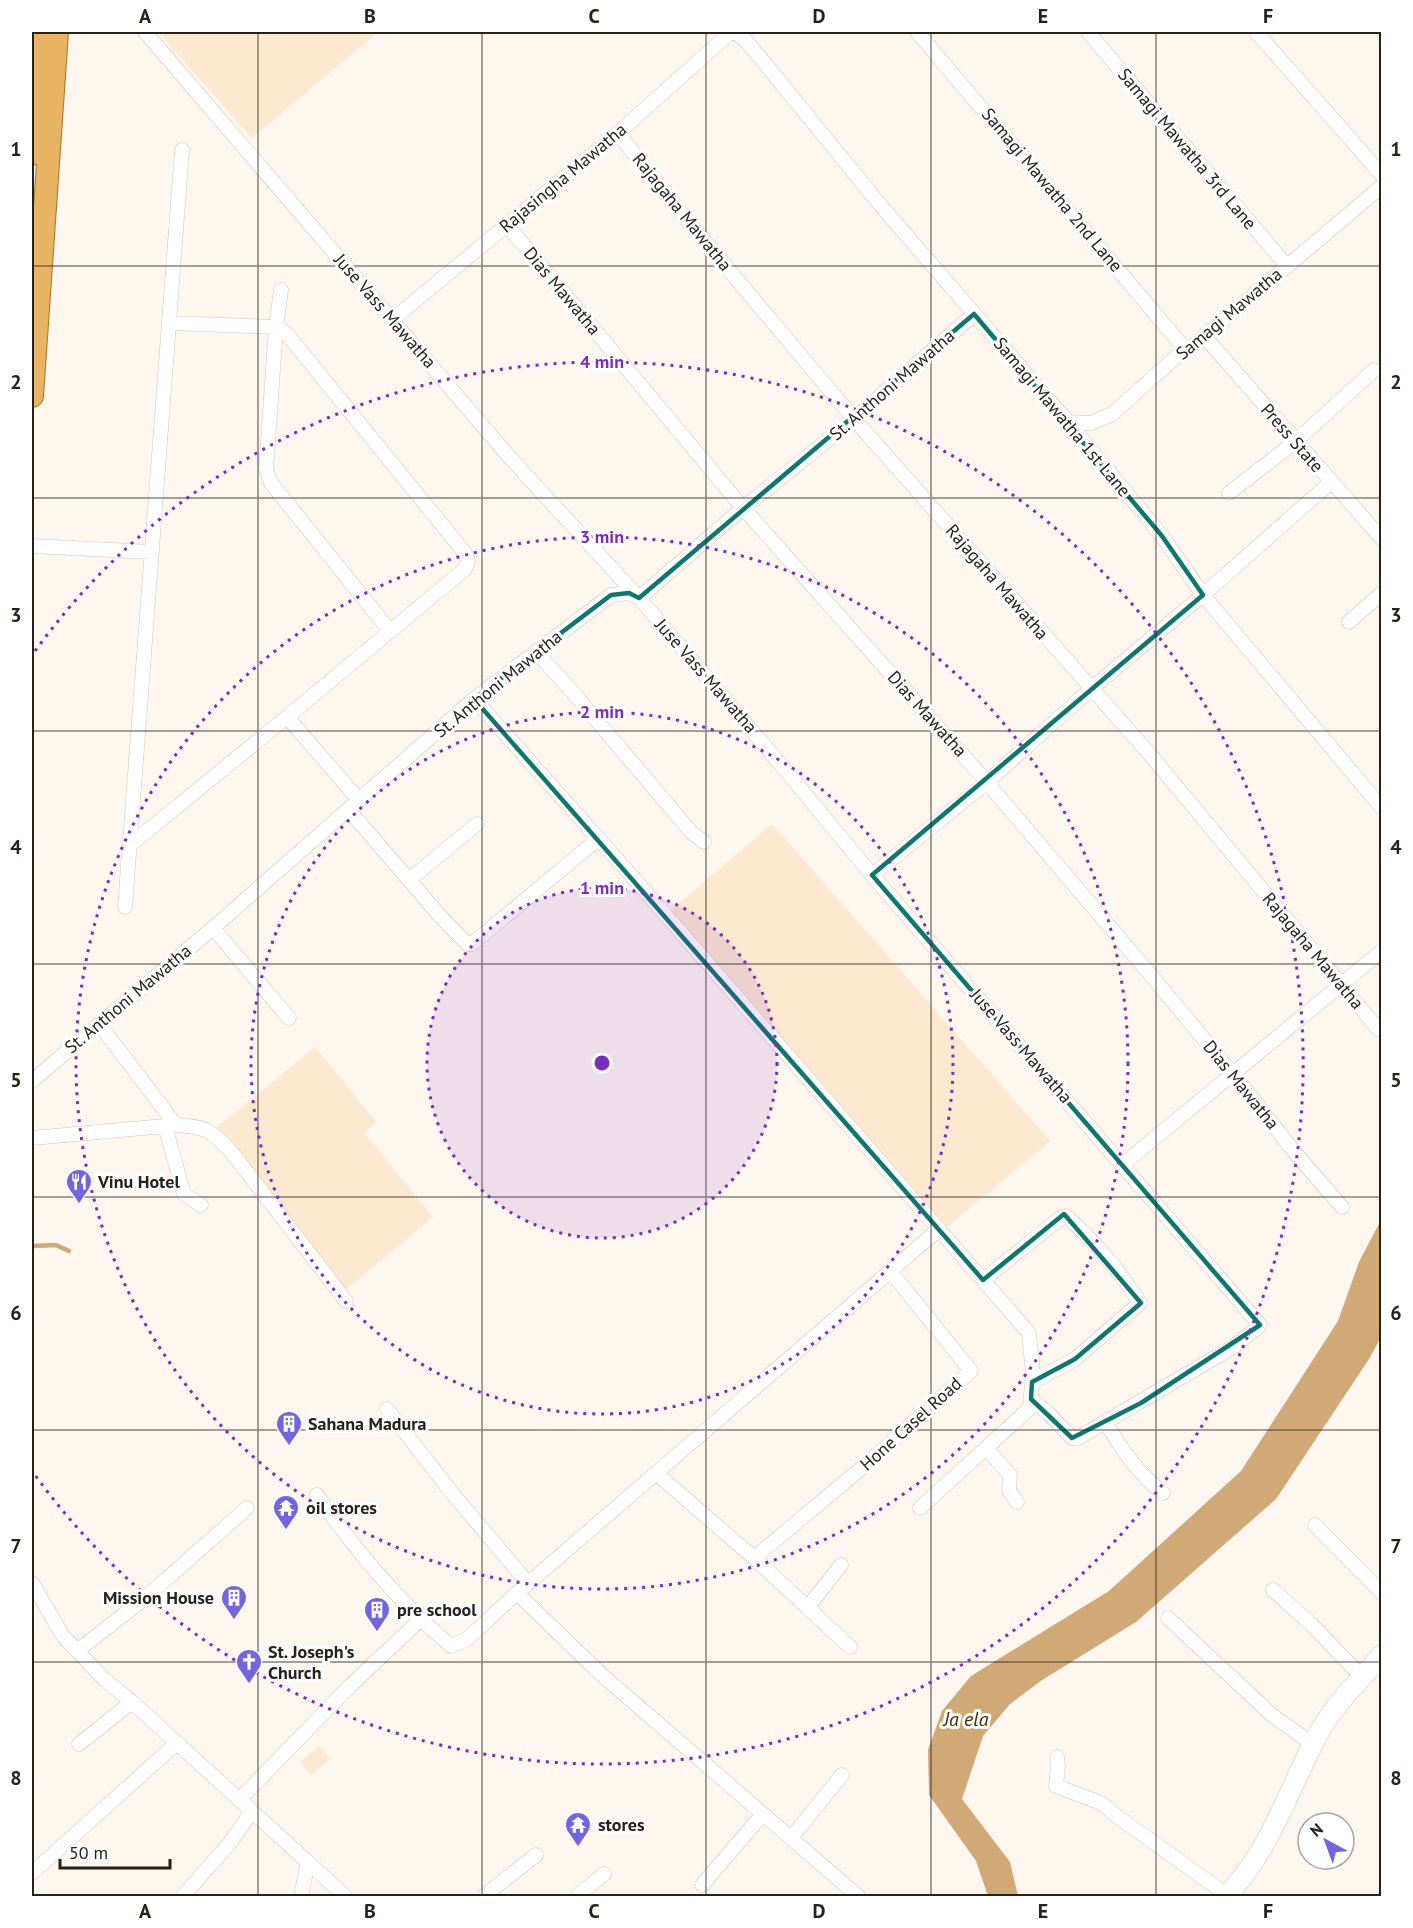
<svg xmlns="http://www.w3.org/2000/svg" width="1413" height="1928" viewBox="0 0 1413 1928" font-family="'PT Sans',sans-serif">
	<rect width="100%" height="100%" fill="#fdf7f0"/>
	<path fill="#fde9d0" d="M 158,32 L 378,32 L 252,138 Z
		M 772,824 L 1050,1141 L 947,1227 L 670,911 Z
		M 315,1047 L 376,1122 L 364,1133 L 433,1217 L 346,1289 L 214,1130 Z
		M 319,1746 L 330,1758 L 311,1775 L 300,1762 Z"/>
	<path fill="#d0a976" d="M 1381,1220 L 1381,1337 L 1369,1359 L 1276,1499 L 1136,1622 L 1042,1680 L 1010,1704 L 983,1736 L 962,1799 L 1010,1862 L 1018,1896 L 988,1896 L 976,1861 L 929,1795 L 928,1750 L 942,1711 L 971,1676 L 1109,1591 L 1241,1471 L 1338,1321 L 1359,1262 Z"/>
	<g fill="none" stroke-linecap="round" stroke-linejoin="round">
		<path stroke="#d0a976" stroke-width="4.5" d="M 32,1246 L 56,1245 L 69,1251"/>
		<defs>
			<path id="minor" d="M 145,32 L 512,460 L 639,598 L 787,772 L 872,875 L 1260,1325 L 1235,1346 L 1078,1438 L 1072,1438 L 1048,1413 L 1031,1399
				M 735,32 L 748,43 L 882,207 L 1068,422 L 1162,536 L 1203,595 L 1382,808
				M 917,32 L 1185,349
				M 1088,32 L 1287,266
				M 1256,32 L 1382,175
				M 618,133 L 661,189 L 854,419 L 1147,751 L 1378,1029
				M 507,225 L 743,508 L 978,772 L 1144,967 L 1233,1074 L 1296,1154 L 1342,1207
				M 281,290 L 276,327 L 266,469 L 271,483 L 390,631
				M 392,320 L 618,133 L 731,32
				M 1204,336 L 1382,539
				M 1068,422 L 1091,423 L 1112,414 L 1185,349 L 1193,346 L 1382,186
				M 1229,493 L 1295,442 L 1374,370
				M 32,546 L 152,552
				M 639,598 L 743,508 L 854,419 L 974,314
				M 1349,622 L 1382,593
				M 536,652 L 570,689 L 691,832 L 704,842
				M 474,699 L 630,874 L 1029,1333 L 1033,1373 L 1030,1408 L 920,1508
				M 287,717 L 359,800
				M 348,809 L 440,916 L 467,944 L 472,944 L 598,839
				M 130,845 L 287,717 L 465,569 L 468,561 L 465,553 L 286,333 L 276,327 L 169,323
				M 872,875 L 986,783 L 1091,689 L 1203,595 L 1331,482
				M 409,880 L 477,824
				M 125,907 L 182,150
				M 213,928 L 289,1018
				M 99,1024 L 176,1125
				M 32,1081 L 213,928 L 474,699 L 611,595 L 629,593 L 637,597
				M 165,1126 L 184,1194 L 201,1205
				M 32,1138 L 176,1125 C 208,1127 211,1130 233,1154 L 346,1301
				M 1122,1165 L 1382,951
				M 983,1280 L 1059,1219 L 1066,1216 C 1093,1239 1121,1273 1140,1303 L 1075,1359 L 1032,1382
				M 387,1409 L 452,1493 L 528,1583
				M 1106,1422 C 1121,1450 1138,1473 1163,1493
				M 986,1448 L 1010,1475 L 1009,1490 L 1017,1502
				M 656,1473 L 754,1558 L 850,1647
				M 317,1495 C 355,1550 400,1603 451,1646 L 467,1639 L 517,1593 L 938,1230
				M 1315,1525 L 1382,1593
				M 754,1558 L 864,1466 L 971,1371 L 891,1272
				M 32,1583 L 63,1636 L 105,1680 L 132,1702 L 345,1896
				M 1273,1590 L 1311,1624 L 1362,1677
				M 517,1593 L 603,1676 L 858,1896
				M 808,1607 L 841,1565
				M 1168,1618 L 1273,1716 L 1313,1744
				M 77,1651 L 145,1598 L 247,1508
				M 79,1744 L 132,1702
				M 1057,1757 L 1058,1767 L 1056,1786 L 1101,1803 L 1118,1817 L 1227,1895
				M 240,1799 L 350,1686 L 420,1620
				M 791,1838 L 842,1775
				M 32,1873 L 177,1743
				M 702,1885 L 763,1814
				M 183,1896 L 229,1844 L 252,1811
				M 301,1896 L 308,1862
				M 484,1896 L 536,1855
				M 577,1896 L 604,1874"/>
			<path id="secondary" d="M 1226,1896 C 1269,1853 1288,1791 1316,1738 C 1332,1706 1359,1681 1382,1655"/>
			<path id="trunk" d="M 32,154 L 40,32
				M 32,396 L 57,32"/>
		</defs>
		<use href="#minor" stroke="#d4c6b4" stroke-width="15"/>
		<use href="#secondary" stroke="#d4c6b4" stroke-width="21"/>
		<use href="#trunk" stroke="#a17430" stroke-width="24"/>
		<use href="#minor" stroke="#fff" stroke-width="14"/>
		<use href="#secondary" stroke="#fff" stroke-width="20"/>
		<use href="#trunk" stroke="#e8b463" stroke-width="22"/>
	</g>
	<path fill="none" stroke="#0f766e" stroke-width="4.5" stroke-linejoin="round" d="M 974,314 L 1162,536 L 1203,595 L 872,875 L 1260,1325 L 1141,1403 L 1072,1438 L 1031,1399 L 1032,1382 L 1075,1359 L 1141,1303 L 1064,1214 L 983,1280 L 474,699 L 611,595 L 629,593 L 639,598 Z"/>
	<path fill="none" stroke="#26211a" stroke-width="1.5" stroke-opacity="0.55" d="M 258,32 L 258,1896M 482,32 L 482,1896M 706,32 L 706,1896M 931,32 L 931,1896M 1156,32 L 1156,1896M 32,266 L 1382,266M 32,498 L 1382,498M 32,731 L 1382,731M 32,964 L 1382,964M 32,1197 L 1382,1197M 32,1430 L 1382,1430M 32,1662 L 1382,1662"/>
	<circle cx="602" cy="1063" r="175" fill="#7b2cbf" fill-opacity=".12"/>
	<g fill="none" stroke="#7b2cbf" stroke-width="3" stroke-dasharray="3 6">
		<circle cx="602" cy="1063" r="175"/>
		<circle cx="602" cy="1063" r="351"/>
		<circle cx="602" cy="1063" r="526"/>
		<path d="M35 651A701 701 0 1 1 35 1475"/>
	</g>
	<defs>
		<symbol id="restaurant-pin" viewBox="-11 -11 22 30"><path d="M0 17L-7.5 6A9.5 9.5 0 1 1 7.5 6Z" fill="#7265df" stroke="#fff"/><path d="M-5-6h1v4h1v-4h1v4h1v-4h1v5L-1.5 .5V6h-2V.5L-5-1ZM5-6V6H3V1.5H1.5Q1.5-4 5-6Z" fill="#fff"/></symbol>
		<symbol id="building-pin" viewBox="-11 -11 22 30"><path d="M0 17L-7.5 6A9.5 9.5 0 1 1 7.5 6Z" fill="#7265df" stroke="#fff"/><path d="M-4-6H4V6H1V3H-1V6H-4ZM-2.5-4.3h1.7v1.8h-1.7ZM.8-4.3h1.7v1.8H.8ZM-2.5-1h1.7V.8h-1.7ZM.8-1h1.7V.8H.8Z" fill="#fff"/></symbol>
		<symbol id="temple-pin" viewBox="-11 -11 22 30"><path d="M0 17L-7.5 6A9.5 9.5 0 1 1 7.5 6Z" fill="#7265df" stroke="#fff"/><path d="M0-6L5-2H3V0L6.5 2.5H4V6H1.5V3h-3V6H-4V2.5H-6.5L-3 0V-2H-5Z" fill="#fff"/></symbol>
		<symbol id="church-pin" viewBox="-11 -11 22 30"><path d="M0 17L-7.5 6A9.5 9.5 0 1 1 7.5 6Z" fill="#7265df" stroke="#fff"/><path d="M-1.2-6h2.4v3.5h3.3v2.4h-3.3V6h-2.4V-.1h-3.3v-2.4h3.3Z" fill="#fff"/></symbol>
	</defs>
	<g fill-rule="evenodd">
		<use href="#restaurant-pin" x="64" y="1167" width="30" height="40"/>
		<use href="#building-pin" x="274" y="1409" width="30" height="40"/>
		<use href="#temple-pin" x="271" y="1493" width="30" height="40"/>
		<use href="#building-pin" x="219" y="1583" width="30" height="40"/>
		<use href="#building-pin" x="362" y="1595" width="30" height="40"/>
		<use href="#church-pin" x="234" y="1647" width="30" height="40"/>
		<use href="#temple-pin" x="563" y="1810" width="30" height="40"/>
	</g>
	<g text-anchor="middle" stroke-width="6" stroke-linejoin="round" paint-order="stroke">
		<g font-size="18" fill="#26211a" stroke="#fff">
			<text transform="translate(1187 149) rotate(50)" y="6">Samagi Mawatha 3rd Lane</text>
			<text transform="translate(563 178) rotate(-40)" y="6">Rajasingha Mawatha</text>
			<text transform="translate(1052 190) rotate(50)" y="6">Samagi Mawatha 2nd Lane</text>
			<text transform="translate(682 212) rotate(51)" y="6">Rajagaha Mawatha</text>
			<text transform="translate(562 291) rotate(50)" y="6">Dias Mawatha</text>
			<text transform="translate(385 311) rotate(49)" y="6">Juse Vass Mawatha</text>
			<text transform="translate(1229 314) rotate(-40)" y="6">Samagi Mawatha</text>
			<text transform="translate(892 385) rotate(-41)" y="6">St. Anthoni Mawatha</text>
			<text transform="translate(1062 417) rotate(50)" y="6">Samagi Mawatha 1st Lane</text>
			<text transform="translate(1292 438) rotate(49)" y="6">Press State</text>
			<text transform="translate(997 582) rotate(49)" y="6">Rajagaha Mawatha</text>
			<text transform="translate(706 676) rotate(49)" y="6">Juse Vass Mawatha</text>
			<text transform="translate(498 684) rotate(-39)" y="6">St. Anthoni Mawatha</text>
			<text transform="translate(927 714) rotate(48)" y="6">Dias Mawatha</text>
			<text transform="translate(1313 951) rotate(50)" y="6">Rajagaha Mawatha</text>
			<text transform="translate(128 999) rotate(-40)" y="6">St. Anthoni Mawatha</text>
			<text transform="translate(1021 1046) rotate(49)" y="6">Juse Vass Mawatha</text>
			<text transform="translate(1241 1085) rotate(51)" y="6">Dias Mawatha</text>
			<text transform="translate(911 1424) rotate(-42)" y="6">Hone Casel Road</text>
		</g>
		<g font-size="18" font-weight="bold" fill="#26211a" stroke="#fff" text-anchor="start">
			<text x="98" y="1188">Vinu Hotel</text>
			<text x="308" y="1430">Sahana Madura</text>
			<text x="306" y="1514">oil stores</text>
			<text x="214" y="1604" text-anchor="end">Mission House</text>
			<text x="397" y="1616">pre school</text>
			<text x="268" y="1658">St. Joseph's<tspan x="268" dy="21">Church</tspan></text>
			<text x="598" y="1831">stores</text>
		</g>
		<g font-size="20" font-style="italic" fill="#462c00" stroke="#fff">
			<text x="966" y="1726">Ja ela</text>
		</g>
	</g>
	<circle cx="602" cy="1063" r="9" fill="#7b2cbf" stroke="#fff" stroke-width="3"/>
	<g font-size="18" text-anchor="middle" font-weight="bold" fill="#7b2cbf" stroke="#fff" stroke-width="6" stroke-linejoin="round" paint-order="stroke">
		<text x="602" y="368">4 min</text>
		<text x="602" y="543">3 min</text>
		<text x="602" y="718">2 min</text>
		<text x="602" y="894">1 min</text>
	</g>
	<rect width="1413" height="1928" fill="none" stroke="#ffffff" stroke-width="66"/>
	<g transform="translate(1326 1841) rotate(319)"><circle r="28" fill="#ffffff" stroke="#a8a6a3" stroke-width="1.5"/>
	<path d="M0-4.5L10 22L0 15L-10 22Z" fill="#7265df"/>
	<text y="-9" font-size="16" font-weight="bold" text-anchor="middle" fill="#26211a">N</text>
	</g>
	<path d="M60 1859v9h110v-9" fill="none" stroke="#26211a" stroke-width="3"/>
	<text x="69" y="1859" font-size="18" fill="#26211a" stroke="#ffffff" stroke-width="4.5" paint-order="stroke">50 m</text>
	<rect x="33" y="33" width="1347" height="1862" fill="none" stroke="#26211a" stroke-width="2"/>
	<g font-size="20" text-anchor="middle" font-weight="bold" fill="#26211a">
		<text x="145" y="23">A</text>
		<text x="370" y="23">B</text>
		<text x="594" y="23">C</text>
		<text x="819" y="23">D</text>
		<text x="1043" y="23">E</text>
		<text x="1268" y="23">F</text>
		<text x="16" y="156">1</text>
		<text x="1396" y="156">1</text>
		<text x="16" y="389">2</text>
		<text x="1396" y="389">2</text>
		<text x="16" y="622">3</text>
		<text x="1396" y="622">3</text>
		<text x="16" y="854">4</text>
		<text x="1396" y="854">4</text>
		<text x="16" y="1087">5</text>
		<text x="1396" y="1087">5</text>
		<text x="16" y="1320">6</text>
		<text x="1396" y="1320">6</text>
		<text x="16" y="1553">7</text>
		<text x="1396" y="1553">7</text>
		<text x="16" y="1785">8</text>
		<text x="1396" y="1785">8</text>
		<text x="145" y="1918">A</text>
		<text x="370" y="1918">B</text>
		<text x="594" y="1918">C</text>
		<text x="819" y="1918">D</text>
		<text x="1043" y="1918">E</text>
		<text x="1268" y="1918">F</text>
	</g>
</svg>
